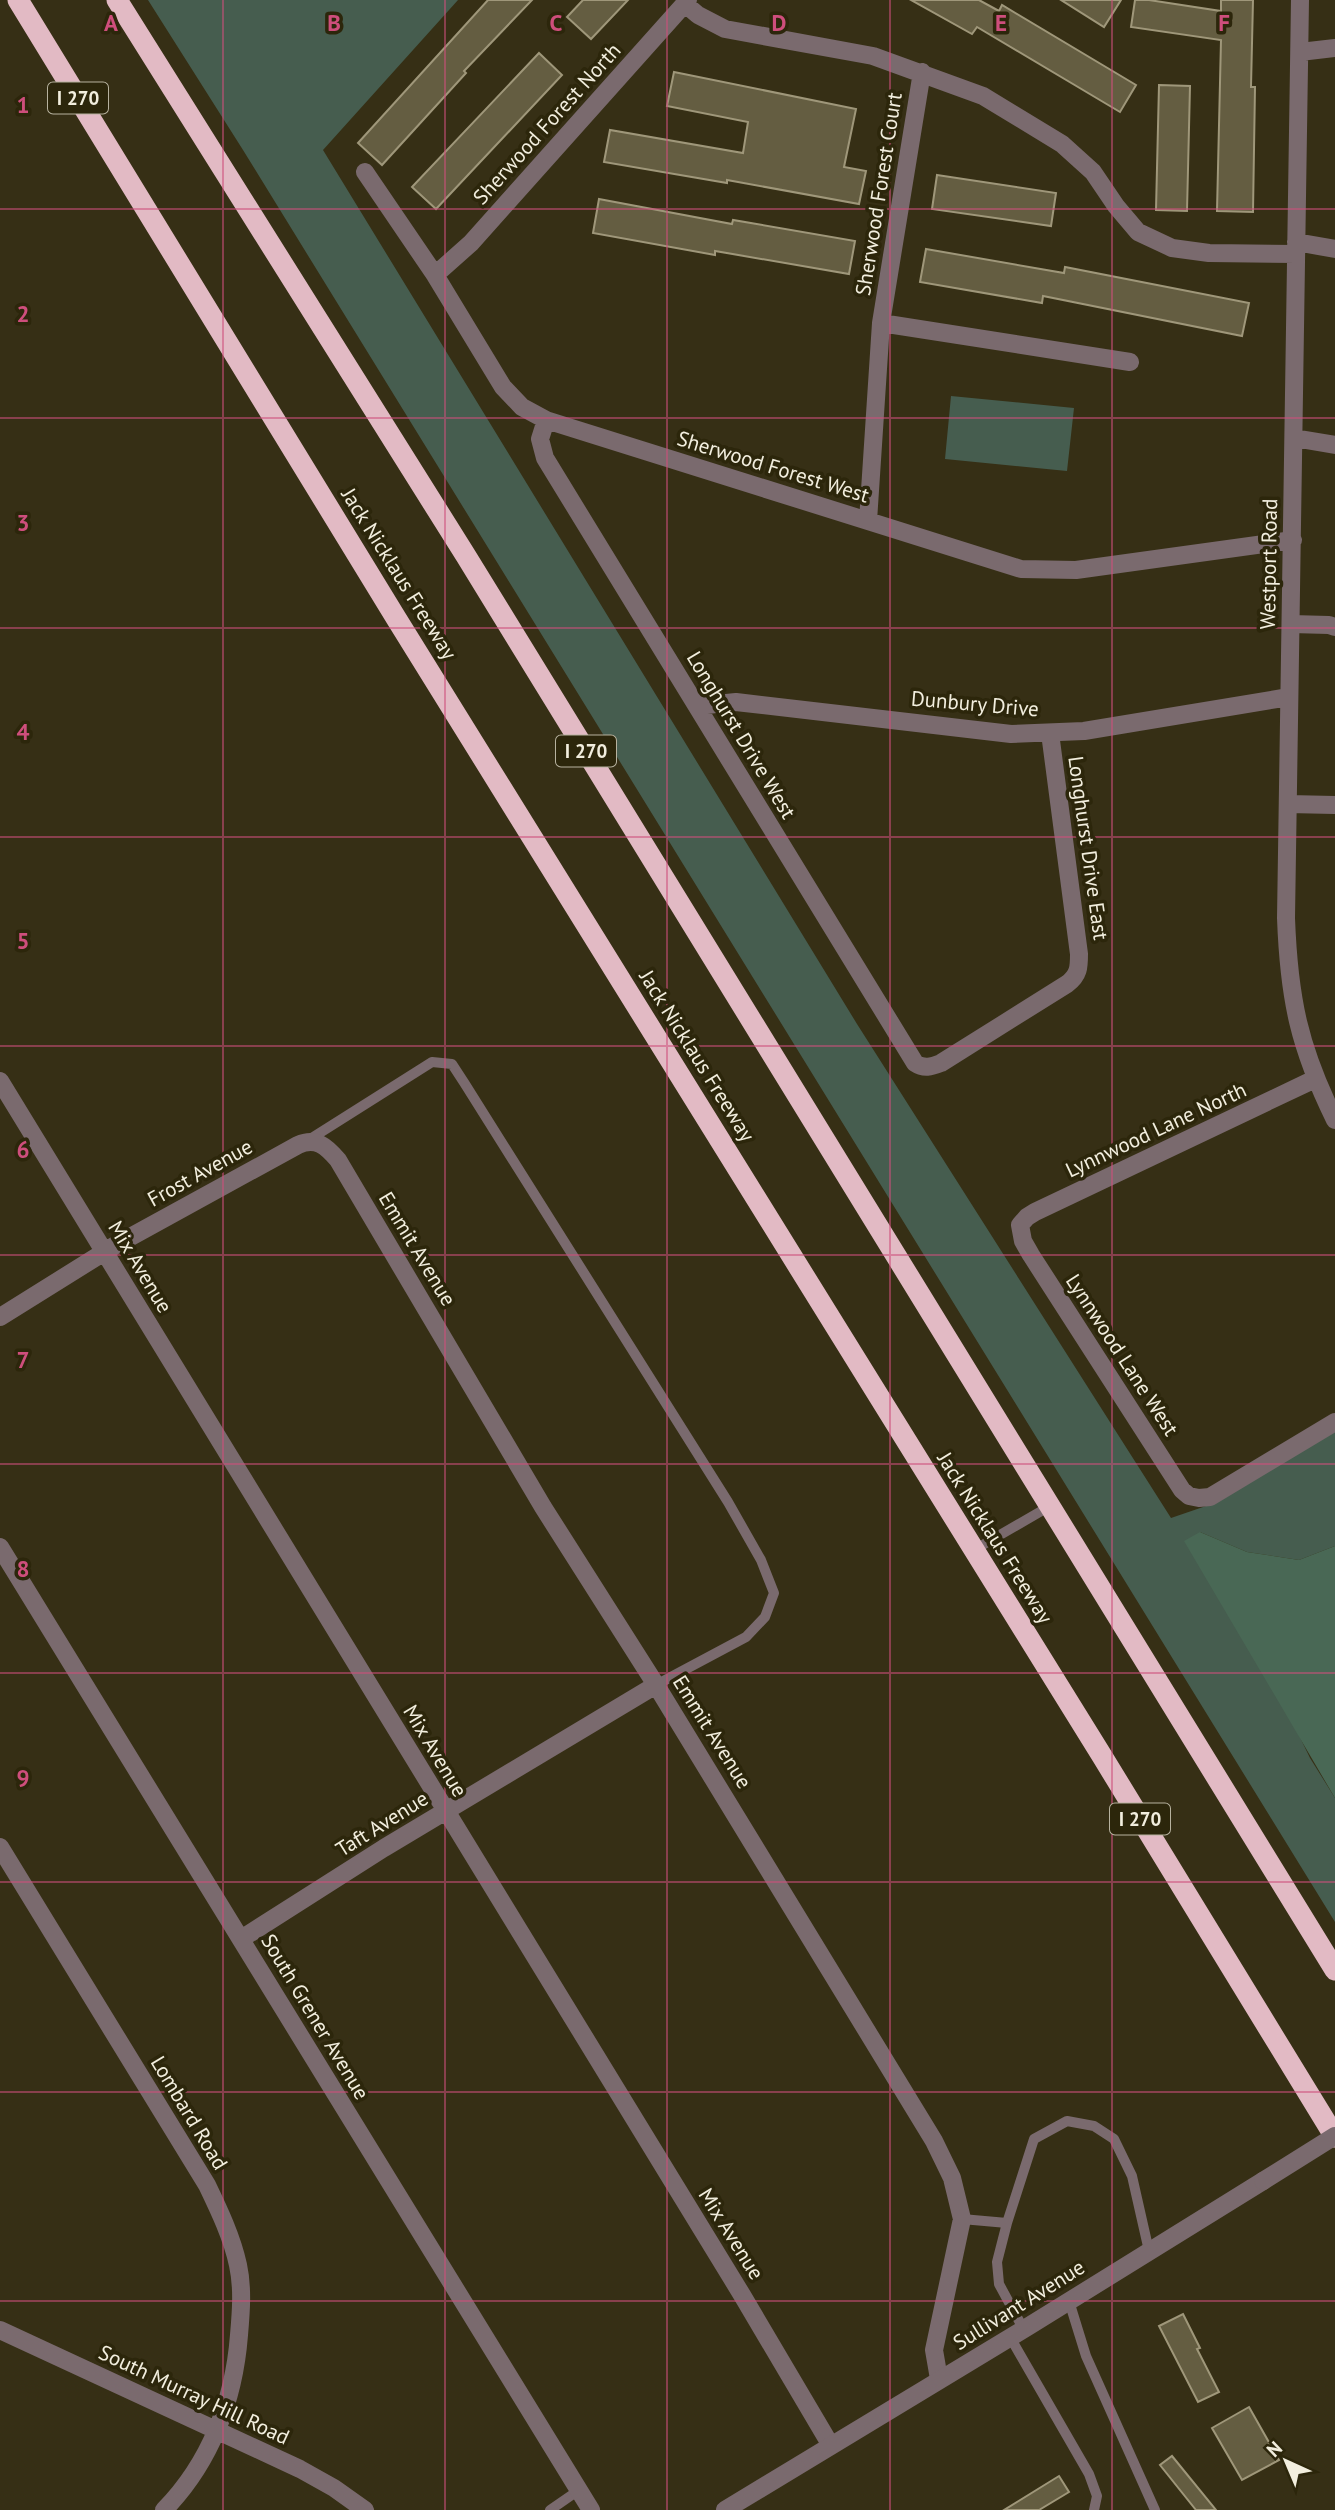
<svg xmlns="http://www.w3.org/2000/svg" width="1335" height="2510" viewBox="0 0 1335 2510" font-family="'PT Sans',sans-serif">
	<rect width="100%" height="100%" fill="#362f15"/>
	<path fill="#465d4f" d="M 148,0 L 458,0 L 323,150 L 857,1024 L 1171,1518 L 1206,1506 L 1335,1430 L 1335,1546 L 1299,1560 L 1247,1552 L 1200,1532 L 1310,1758 L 1335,1798 L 1335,1922 L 243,150 Z
		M 951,396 L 1074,408 L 1067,471 L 945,459 Z"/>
	<path fill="#496855" d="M 1200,1532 L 1247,1552 L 1299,1560 L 1335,1546 L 1335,1798 L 1184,1541 Z"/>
	<path fill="#645d41" stroke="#9f977a" stroke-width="2" d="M 488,0 L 532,0 L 464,71 L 466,73 L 382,165 L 358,143 Z
		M 583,0 L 628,0 L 591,39 L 567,17 Z
		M 911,0 L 979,0 L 999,11 L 1002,5 L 1136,85 L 1120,112 L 977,27 L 972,34 Z
		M 1061,0 L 1121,0 L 1104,27 Z
		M 1135,0 L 1149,0 L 1221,11 L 1221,0 L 1253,0 L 1251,87 L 1255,87 L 1253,212 L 1217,211 L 1221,40 L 1131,27 Z
		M 539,53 L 562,75 L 436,209 L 412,187 Z
		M 674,72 L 856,109 L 844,167 L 866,171 L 859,204 L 727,180 L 727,183 L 604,162 L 610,130 L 743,153 L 748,122 L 667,106 Z
		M 1159,85 L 1190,86 L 1187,211 L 1156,210 Z
		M 937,175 L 1056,193 L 1051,226 L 932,209 Z
		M 599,199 L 732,224 L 733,220 L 855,241 L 849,274 L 715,251 L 715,255 L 593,233 Z
		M 926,249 L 1064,273 L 1065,267 L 1249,303 L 1242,336 L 1043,296 L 1042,303 L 920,282 Z
		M 1183,2314 L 1200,2348 L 1197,2349 L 1219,2392 L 1198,2402 L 1159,2326 Z
		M 1249,2407 L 1279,2460 L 1242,2480 L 1212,2428 Z
		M 1172,2456 L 1216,2510 L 1196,2510 L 1160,2465 Z
		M 1059,2476 L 1069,2492 L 1039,2510 L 1004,2510 Z"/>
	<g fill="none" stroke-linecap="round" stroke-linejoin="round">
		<path stroke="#7a6a6e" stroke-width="10" d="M 307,1141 L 432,1062 L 452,1064 L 465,1084 L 728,1502 L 761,1560 L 774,1593 L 765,1617 L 746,1637 L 656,1685
			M 974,1550 L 1050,1506
			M 962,2219 L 1007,2223 L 997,2262 L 999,2284 L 1024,2330
			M 1007,2223 L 1034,2139 L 1067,2121 L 1094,2126 L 1114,2139 L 1132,2176 L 1149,2251
			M 1069,2301 L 1086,2356 L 1155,2510
			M 1010,2337 L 1089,2474 L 1097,2496 L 1094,2510
			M 550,2510 L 579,2490"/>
		<path stroke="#7a6a6e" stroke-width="18" d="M 1300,0 L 1286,918 C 1289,999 1299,1047 1335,1120
			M 685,4 L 698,15 L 725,29 L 873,56 L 983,96 L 1062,144 L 1093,172 L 1116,206 L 1138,232 L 1172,248 L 1209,253 L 1296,254
			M 1300,52 L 1335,48
			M 365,172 L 435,275 L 503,387 L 522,407 L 546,420 L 1021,569 L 1076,570 L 1293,540
			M 1296,242 L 1335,249
			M 435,275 L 471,243 L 688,0
			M 881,323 L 1130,362
			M 546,420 L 540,439 L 545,458 L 915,1063 C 924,1069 931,1067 941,1063 L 1067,984 C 1079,975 1079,967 1079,954 L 1050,733
			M 1294,438 L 1335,445
			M 868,521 L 881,323 L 922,72
			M 1291,624 L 1329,625 L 1335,627
			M 697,706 L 736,702 L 1011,734 L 1084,731 L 1289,697
			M 1288,804 L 1335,805
			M 1315,1079 L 1035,1212 L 1027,1217 L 1020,1225 L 1023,1241 L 1031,1255 L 1182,1490 L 1189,1496 L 1199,1498 L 1210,1497 L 1335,1422
			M 0,1081 L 742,2295 L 830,2444
			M 0,1317 L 114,1246 L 298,1145 C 316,1137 326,1146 338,1160 L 543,1507 L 656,1685 L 934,2141 L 952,2178 L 962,2219 L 934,2350 L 939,2379
			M 0,1547 L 591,2510
			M 0,1847 L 207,2185 C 219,2210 232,2237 238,2265 C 243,2288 241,2312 239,2335 C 234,2401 210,2463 164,2510
			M 241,1939 L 384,1848 L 656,1685
			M 0,2330 L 300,2469 L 334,2488 L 365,2510"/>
		<path stroke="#7a6a6e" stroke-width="18" d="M 725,2510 L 1029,2326 L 1263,2181"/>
		<path stroke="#e2bac4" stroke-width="21" d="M 18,0 L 396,618 L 1102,1756 L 1335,2137
			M 117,0 L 466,556 L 1335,1970"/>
		<path stroke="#7a6a6e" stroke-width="18" d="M 1263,2181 L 1335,2136"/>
	</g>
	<path fill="none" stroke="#ce4e7c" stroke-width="2" stroke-opacity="0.55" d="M 223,0 L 223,2510M 445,0 L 445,2510M 667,0 L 667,2510M 890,0 L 890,2510M 1112,0 L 1112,2510M 0,209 L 1335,209M 0,418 L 1335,418M 0,628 L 1335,628M 0,837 L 1335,837M 0,1046 L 1335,1046M 0,1255 L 1335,1255M 0,1464 L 1335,1464M 0,1673 L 1335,1673M 0,1882 L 1335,1882M 0,2092 L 1335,2092M 0,2301 L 1335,2301"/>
	<g text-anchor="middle" stroke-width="7" stroke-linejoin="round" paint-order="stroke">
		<g fill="#2c260b" stroke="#b7b29f" stroke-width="2">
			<rect x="48" y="82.5" width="60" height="31" rx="5"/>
			<rect x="556" y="735.5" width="60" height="31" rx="5"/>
			<rect x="1110" y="1803.5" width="60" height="31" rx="5"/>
		</g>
		<g font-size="19" font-weight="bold" fill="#f2eede">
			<text x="78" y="105">I 270</text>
			<text x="586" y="758">I 270</text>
			<text x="1140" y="1826">I 270</text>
		</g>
		<g font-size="21" fill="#f2eede" stroke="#2c260b">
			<text transform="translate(547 124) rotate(-48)" y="7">Sherwood Forest North</text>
			<text transform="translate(879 194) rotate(-81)" y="7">Sherwood Forest Court</text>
			<text transform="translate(773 467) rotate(17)" y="7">Sherwood Forest West</text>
			<text transform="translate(1269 564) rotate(-89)" y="7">Westport Road</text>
			<text transform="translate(399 574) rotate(58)" y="7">Jack Nicklaus Freeway</text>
			<text transform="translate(975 704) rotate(5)" y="7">Dunbury Drive</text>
			<text transform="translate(741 735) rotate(59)" y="7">Longhurst Drive West</text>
			<text transform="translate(1088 848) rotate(82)" y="7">Longhurst Drive East</text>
			<text transform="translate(697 1056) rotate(58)" y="7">Jack Nicklaus Freeway</text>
			<text transform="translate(1156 1130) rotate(-25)" y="7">Lynnwood Lane North</text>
			<text transform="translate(200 1173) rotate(-29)" y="7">Frost Avenue</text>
			<text transform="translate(417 1249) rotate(59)" y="7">Emmit Avenue</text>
			<text transform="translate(140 1267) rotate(59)" y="7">Mix Avenue</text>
			<text transform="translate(1122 1355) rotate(57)" y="7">Lynnwood Lane West</text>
			<text transform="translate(995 1538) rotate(58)" y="7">Jack Nicklaus Freeway</text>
			<text transform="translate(712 1732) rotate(58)" y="7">Emmit Avenue</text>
			<text transform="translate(435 1751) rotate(59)" y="7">Mix Avenue</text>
			<text transform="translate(382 1824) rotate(-32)" y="7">Taft Avenue</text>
			<text transform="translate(315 2017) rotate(59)" y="7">South Grener Avenue</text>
			<text transform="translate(189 2113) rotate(59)" y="7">Lombard Road</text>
			<text transform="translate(731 2234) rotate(58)" y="7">Mix Avenue</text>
			<text transform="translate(1019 2305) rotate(-32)" y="7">Sullivant Avenue</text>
			<text transform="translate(194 2395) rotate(25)" y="7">South Murray Hill Road</text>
		</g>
	</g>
	<g font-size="23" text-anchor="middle" font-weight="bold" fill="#ce4e7c" stroke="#2c260b" stroke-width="7" stroke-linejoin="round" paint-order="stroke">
		<text x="111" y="31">A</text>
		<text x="334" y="31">B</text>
		<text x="556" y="31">C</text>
		<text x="779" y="31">D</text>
		<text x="1001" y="31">E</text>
		<text x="1224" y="31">F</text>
		<text x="23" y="113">1</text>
		<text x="23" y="322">2</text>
		<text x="23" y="531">3</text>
		<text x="23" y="740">4</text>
		<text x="23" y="949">5</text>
		<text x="23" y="1158">6</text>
		<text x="23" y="1368">7</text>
		<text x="23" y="1577">8</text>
		<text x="23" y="1786">9</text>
	</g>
	<g transform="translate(1286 2461) rotate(316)" stroke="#2c260b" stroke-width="5" paint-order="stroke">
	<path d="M0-5L12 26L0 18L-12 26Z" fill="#f2eede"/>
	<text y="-10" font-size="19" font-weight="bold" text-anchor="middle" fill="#f2eede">N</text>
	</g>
</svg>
